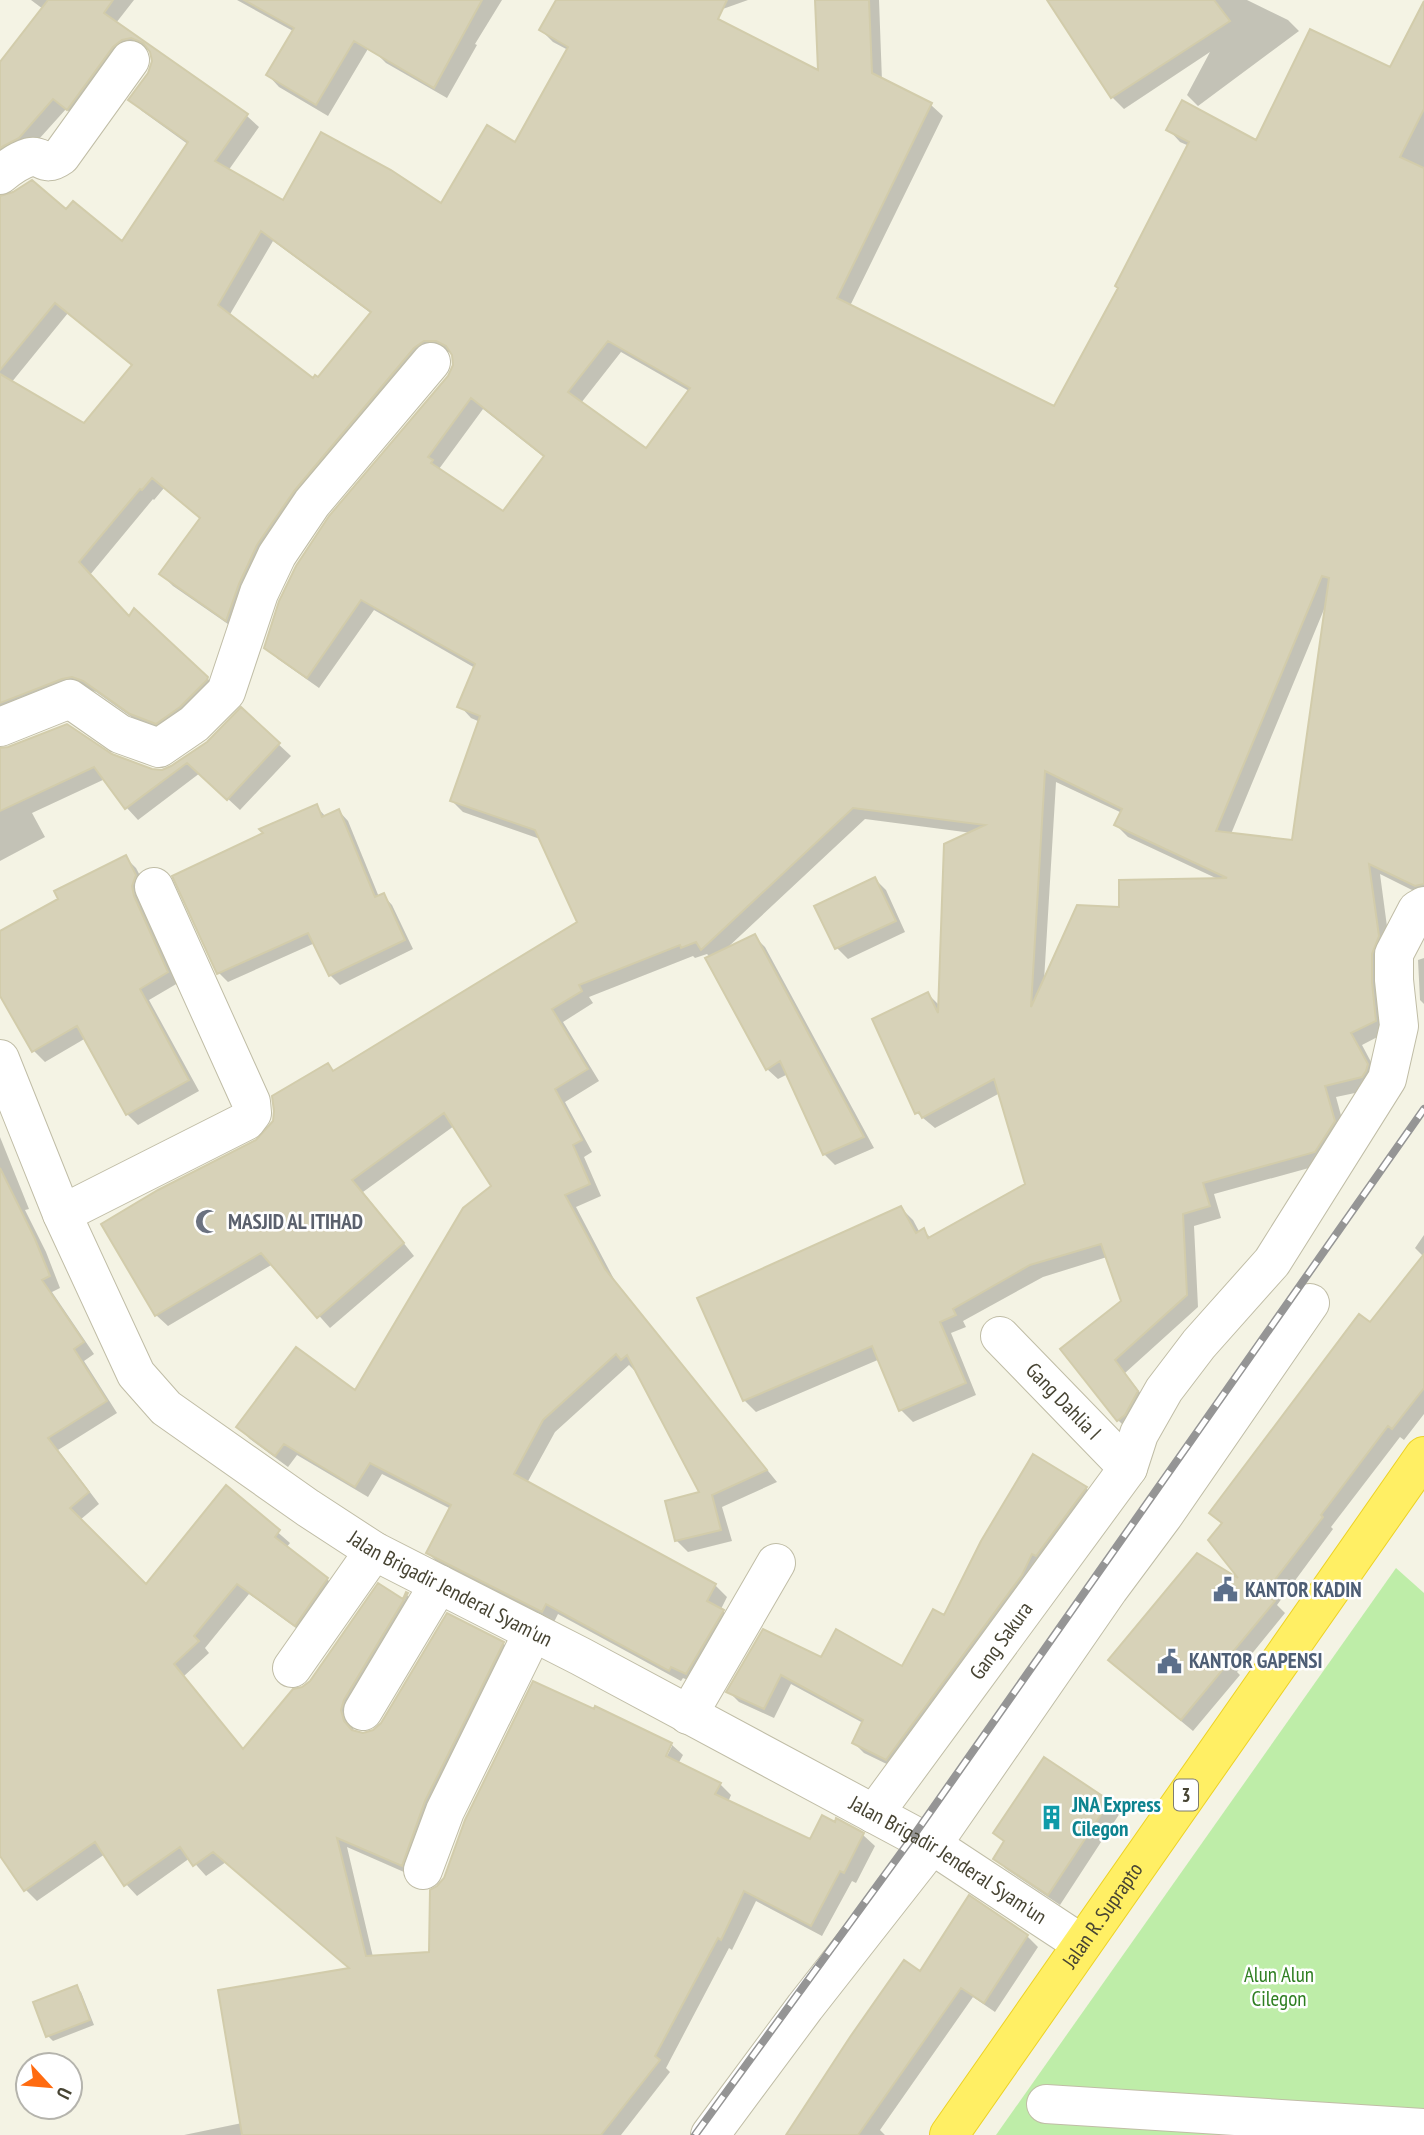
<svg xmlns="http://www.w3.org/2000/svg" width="1424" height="2135" viewBox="0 0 1424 2135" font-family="'PT Sans Narrow',sans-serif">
	<rect width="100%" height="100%" fill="#f4f3e4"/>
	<path fill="#beeda8" d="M 1396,1568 L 1424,1593 L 1424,2135 L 996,2135 Z"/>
	<path fill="#0003" fill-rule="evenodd" d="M 31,0 L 134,0 L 116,23 L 247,116 L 259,127 L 228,171 L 284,203 L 441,205 L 515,144 L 568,50 L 553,42 L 541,30 L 558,0 L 748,0 L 706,15 L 819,73 L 817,0 L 879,0 L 882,81 L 931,105 L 943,116 L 850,306 L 1054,408 L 1120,289 L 1189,146 L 1180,142 L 1169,130 L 1256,142 L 1391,69 L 1424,44 L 1424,896 L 1380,874 L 1390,949 L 1387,1032 L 1362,1045 L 1379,1077 L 1374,1089 L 1336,1097 L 1346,1134 L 1327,1163 L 1214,1194 L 1221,1218 L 1194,1226 L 1198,1307 L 1125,1373 L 1149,1404 L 1130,1432 L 1118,1420 L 1063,1349 L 1123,1301 L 1107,1257 L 1043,1277 L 963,1321 L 966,1327 L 951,1333 L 976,1395 L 913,1422 L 901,1410 L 880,1359 L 756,1412 L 744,1400 L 901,1208 L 913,1220 L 920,1233 L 924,1231 L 931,1238 L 1027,1185 L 1000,1093 L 935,1128 L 917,1113 L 928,994 L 940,1006 L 972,833 L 865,819 L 727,948 L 754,936 L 765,947 L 874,1148 L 835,1165 L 824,1154 L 788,1074 L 778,1079 L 767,1069 L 710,957 L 707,954 L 695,958 L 693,956 L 589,997 L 593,1003 L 563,1022 L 599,1081 L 565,1102 L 592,1152 L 584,1157 L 601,1196 L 576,1207 L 616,1283 L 777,1482 L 722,1507 L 732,1541 L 688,1552 L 676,1540 L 702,1493 L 636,1369 L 634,1370 L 629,1365 L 555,1432 L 527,1483 L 715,1585 L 727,1597 L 721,1609 L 734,1623 L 699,1685 L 683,1678 L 681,1681 L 558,1614 L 554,1622 L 440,1565 L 428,1553 L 451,1509 L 382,1474 L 368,1497 L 297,1455 L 288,1467 L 250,1439 L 238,1427 L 356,1393 L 493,1186 L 454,1126 L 363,1192 L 414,1256 L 330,1328 L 273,1264 L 168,1326 L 156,1315 L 257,1142 L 328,1065 L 335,1072 L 579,923 L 540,839 L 463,812 L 452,801 L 480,722 L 471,718 L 460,706 L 475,668 L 374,610 L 319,688 L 278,659 L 266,647 L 449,377 L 454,365 L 453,354 L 449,352 L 437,352 L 238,631 L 173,586 L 161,574 L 201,519 L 164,488 L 154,500 L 153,499 L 90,575 L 129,618 L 207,678 L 219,690 L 168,735 L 144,726 L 96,692 L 85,688 L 0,721 L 0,198 L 66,212 L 122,244 L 189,145 L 142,111 L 131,100 L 150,73 L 154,62 L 152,52 L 146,49 L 133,52 L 80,120 L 66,109 L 30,149 L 0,168 L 0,95 L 43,9 ZM 273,241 L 372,314 L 319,380 L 314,380 L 229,316 ZM 68,313 L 133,366 L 84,425 L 11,383 ZM 621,352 L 689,391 L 647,450 L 581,403 ZM 483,409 L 545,458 L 503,514 L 439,469 ZM 1325,607 L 1293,842 L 1231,834 ZM 1056,782 L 1122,813 L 1116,825 L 1128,837 L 1220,880 L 1121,908 L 1044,981 Z
		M 237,0 L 321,0 L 375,37 L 328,116 L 279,87 L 268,75 L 293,31 Z
		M 404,0 L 502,0 L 475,44 L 477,45 L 447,98 L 386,63 L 374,51 Z
		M 1048,0 L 1247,0 L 1288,20 L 1299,31 L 1198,106 L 1187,95 L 1210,52 L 1124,109 L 1112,97 Z
		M 242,710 L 291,756 L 240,810 L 200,773 L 138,820 L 127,808 L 105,779 L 32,813 L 45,837 L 0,861 L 0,750 L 111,756 L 151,770 L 161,771 L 172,768 L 208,743 Z
		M 316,806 L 326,817 L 339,811 L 348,821 L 379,897 L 383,895 L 392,905 L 413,949 L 340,985 L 330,975 L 315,943 L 228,982 L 219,973 L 266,834 Z
		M 125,857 L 136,868 L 146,887 L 178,983 L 149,1000 L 199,1091 L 138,1125 L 127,1114 L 86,1038 L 45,1062 L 34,1051 L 0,992 L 0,933 L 60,900 Z
		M 875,879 L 886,890 L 905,932 L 848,959 L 837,948 L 817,907 Z
		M 1424,958 L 1424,1004 L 1420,1000 L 1418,960 Z
		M 0,1137 L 29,1209 L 25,1210 L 46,1252 L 60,1288 L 52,1292 L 94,1354 L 84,1361 L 117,1413 L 58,1450 L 99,1504 L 80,1520 L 146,1587 L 227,1488 L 290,1543 L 286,1548 L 327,1579 L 339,1591 L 307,1636 L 249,1594 L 205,1648 L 209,1653 L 184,1676 L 244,1750 L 294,1691 L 303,1689 L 311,1682 L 379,1585 L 404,1601 L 407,1595 L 418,1606 L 355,1712 L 352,1722 L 354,1732 L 363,1735 L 374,1732 L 383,1724 L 448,1615 L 503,1643 L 514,1654 L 436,1813 L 413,1876 L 347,1847 L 373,1957 L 431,1954 L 432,1891 L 439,1888 L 445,1878 L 467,1820 L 534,1683 L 595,1711 L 596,1709 L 671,1744 L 683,1755 L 678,1764 L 720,1784 L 731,1795 L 728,1802 L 811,1841 L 822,1818 L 835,1824 L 837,1821 L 863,1835 L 875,1846 L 856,1883 L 852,1881 L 822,1936 L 756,1901 L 732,1950 L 729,1948 L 666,2068 L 670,2072 L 621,2135 L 522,2135 L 539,2123 L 492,2135 L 464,2135 L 379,2059 L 370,2068 L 415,2135 L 184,2135 L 242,2123 L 220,1991 L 352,1970 L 226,1862 L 206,1876 L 190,1858 L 137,1896 L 126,1884 L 105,1854 L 37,1901 L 26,1890 L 0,1853 L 0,1584 L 23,1575 L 0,1546 ZM 669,1746 L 672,1746 L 663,1764 L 660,1763 Z
		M 1424,1235 L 1424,1414 L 1404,1440 L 1400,1437 L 1331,1527 L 1333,1529 L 1277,1605 L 1285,1613 L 1237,1672 L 1240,1675 L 1193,1731 L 1122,1672 L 1245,1584 L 1223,1525 L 1211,1513 L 1370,1325 L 1424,1257 L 1415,1248 Z
		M 1086,1488 L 1096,1498 L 897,1769 L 864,1753 L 854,1743 L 863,1723 L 791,1684 L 774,1718 L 739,1702 L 729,1692 L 821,1659 L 903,1668 L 945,1617 Z
		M 1044,1760 L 1109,1803 L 1120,1813 L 1060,1905 L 1006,1869 L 995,1859 L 1005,1843 L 995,1833 Z
		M 1027,1936 L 1038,1947 L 995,2012 L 973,1997 L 880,2130 L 885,2135 L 788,2135 L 920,1973 Z
		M 76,1987 L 81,1992 L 94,2025 L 53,2041 L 48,2036 L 35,2003 Z"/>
	<path fill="#d7d2b8" stroke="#d2ccab" stroke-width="2" fill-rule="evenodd" d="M 48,0 L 113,0 L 104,13 L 248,114 L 215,161 L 283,200 L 321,132 L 391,170 L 441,203 L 487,125 L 515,142 L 568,47 L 539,30 L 556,0 L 727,0 L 718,19 L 818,70 L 815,0 L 869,0 L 872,73 L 932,103 L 837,298 L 1054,406 L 1118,288 L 1115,286 L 1189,142 L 1166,130 L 1182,100 L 1256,140 L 1310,29 L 1390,67 L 1424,1 L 1424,109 L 1400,157 L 1424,168 L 1424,884 L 1415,886 L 1369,864 L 1379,936 L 1372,954 L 1372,982 L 1376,1021 L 1351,1033 L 1368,1064 L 1366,1071 L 1362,1077 L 1325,1086 L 1335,1121 L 1315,1152 L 1203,1183 L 1210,1206 L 1183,1214 L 1187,1295 L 1115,1360 L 1138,1391 L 1125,1415 L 1117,1421 L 1060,1349 L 1121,1301 L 1101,1244 L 1030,1265 L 953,1309 L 956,1315 L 940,1322 L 966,1383 L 899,1411 L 872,1346 L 743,1401 L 697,1298 L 901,1206 L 916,1233 L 924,1228 L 928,1238 L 1025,1184 L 994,1079 L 922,1118 L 919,1112 L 915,1114 L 872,1019 L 928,992 L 938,1013 L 944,844 L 985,825 L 853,808 L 701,950 L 696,942 L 681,948 L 680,945 L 579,985 L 582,991 L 552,1009 L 588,1069 L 555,1089 L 582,1140 L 573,1145 L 590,1184 L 565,1195 L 605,1269 L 767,1470 L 712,1495 L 721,1530 L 675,1541 L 665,1501 L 699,1492 L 627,1355 L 621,1360 L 616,1354 L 543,1420 L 514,1474 L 716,1584 L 707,1601 L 724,1610 L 686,1674 L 671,1667 L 669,1671 L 546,1604 L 542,1612 L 426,1553 L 451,1505 L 370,1463 L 355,1487 L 284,1444 L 275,1456 L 236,1427 L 296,1347 L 355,1390 L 463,1208 L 491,1186 L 444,1113 L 352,1180 L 404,1243 L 317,1318 L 261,1253 L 155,1316 L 101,1224 L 158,1190 L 256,1140 L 273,1121 L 274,1111 L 272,1096 L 328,1063 L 333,1071 L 577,922 L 535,830 L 450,801 L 480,716 L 457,707 L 475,664 L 361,600 L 307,678 L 264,648 L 279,601 L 296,566 L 329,516 L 448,376 L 453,365 L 452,355 L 446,346 L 436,341 L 424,341 L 414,348 L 294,491 L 257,545 L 239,584 L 226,621 L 159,574 L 200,518 L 152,478 L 142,490 L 140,489 L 79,562 L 129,616 L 134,608 L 208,677 L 207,680 L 180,707 L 156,724 L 130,714 L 83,681 L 72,677 L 62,679 L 0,703 L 0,374 L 84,423 L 132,365 L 55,303 L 0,370 L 0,196 L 13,192 L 32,180 L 66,209 L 73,201 L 122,241 L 188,142 L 128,100 L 148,73 L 152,61 L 150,52 L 143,43 L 131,38 L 122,40 L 113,47 L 67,110 L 53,99 L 19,138 L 0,148 L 0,62 ZM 261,231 L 371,312 L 318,377 L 315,375 L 313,378 L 218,305 ZM 608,341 L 690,388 L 646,448 L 568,392 ZM 471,398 L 544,456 L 503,511 L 431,463 L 433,460 L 428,457 ZM 1322,576 L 1329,578 L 1292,840 L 1216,831 ZM 1045,771 L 1122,809 L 1114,825 L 1227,878 L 1119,880 L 1119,907 L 1077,905 L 1031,1007 Z
		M 244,0 L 482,0 L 434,88 L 354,41 L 316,105 L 266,75 L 294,28 Z
		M 1047,0 L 1214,0 L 1230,21 L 1111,98 Z
		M 241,707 L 280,743 L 227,800 L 187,763 L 125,809 L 94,767 L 0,811 L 0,748 L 8,747 L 67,724 L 112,754 L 152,769 L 162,770 L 171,766 L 207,742 Z
		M 317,804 L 322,817 L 339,809 L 375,897 L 384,893 L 405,940 L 329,976 L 308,933 L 217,974 L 172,876 L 263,833 L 259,829 Z
		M 126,855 L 136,875 L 132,886 L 134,896 L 168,972 L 140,989 L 189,1080 L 126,1115 L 77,1026 L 32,1052 L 0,996 L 0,931 L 58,899 L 54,891 Z
		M 875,877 L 896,921 L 835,949 L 814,906 Z
		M 755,934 L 864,1137 L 823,1155 L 780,1061 L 766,1070 L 705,958 Z
		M 0,1168 L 35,1239 L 50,1276 L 42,1280 L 84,1342 L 74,1349 L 107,1401 L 48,1438 L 89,1492 L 70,1508 L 146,1584 L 226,1485 L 280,1530 L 275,1537 L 328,1578 L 295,1626 L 237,1584 L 194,1636 L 199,1641 L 174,1664 L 243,1749 L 293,1689 L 302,1687 L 310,1681 L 378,1583 L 403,1599 L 406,1592 L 408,1593 L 344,1700 L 341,1710 L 344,1721 L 352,1730 L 363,1733 L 373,1730 L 381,1723 L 447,1613 L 504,1642 L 425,1801 L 402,1866 L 337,1838 L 366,1956 L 429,1952 L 430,1890 L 437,1886 L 444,1878 L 465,1820 L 533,1681 L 594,1709 L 595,1706 L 672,1743 L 666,1756 L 721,1783 L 715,1794 L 810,1839 L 822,1815 L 835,1822 L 836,1818 L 864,1833 L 844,1873 L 840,1871 L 811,1926 L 744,1891 L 721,1940 L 718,1938 L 655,2056 L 660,2060 L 601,2135 L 242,2135 L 218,1990 L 349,1968 L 213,1852 L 193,1866 L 180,1847 L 124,1886 L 95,1842 L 24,1891 L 0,1856 Z
		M 1424,1254 L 1424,1388 L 1392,1429 L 1388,1426 L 1321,1515 L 1323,1517 L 1264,1594 L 1275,1601 L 1226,1660 L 1229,1662 L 1181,1720 L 1108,1660 L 1197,1553 L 1238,1578 L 1208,1540 L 1222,1523 L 1209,1513 L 1359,1314 L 1370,1322 Z
		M 1033,1454 L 1087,1487 L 1036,1556 L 1032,1554 L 1022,1575 L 886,1760 L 852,1743 L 863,1720 L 781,1675 L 764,1709 L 726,1692 L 763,1629 L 821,1657 L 836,1629 L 902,1666 L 933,1609 L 944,1615 L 981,1541 Z
		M 1044,1757 L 1110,1801 L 1048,1895 L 993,1859 L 1004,1841 L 993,1833 Z
		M 969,1895 L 1028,1935 L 984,2003 L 961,1988 L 858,2135 L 786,2135 L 850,2037 L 904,1960 L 920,1971 Z
		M 77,1985 L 90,2020 L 46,2037 L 33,2002 Z"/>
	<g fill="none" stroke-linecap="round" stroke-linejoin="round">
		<defs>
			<g id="minor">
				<path d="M 0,175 C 8,168 20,160 30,157 C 43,154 43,169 61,156 L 130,60"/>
				<path d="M 0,727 L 70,699 L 120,734 L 159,748 L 194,724 L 226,692 L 259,593 L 277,555 L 312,503 L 431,362"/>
				<path id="s1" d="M 0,1059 L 62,1214 L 136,1374 L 166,1408 L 308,1508 L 374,1551 L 580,1656 L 932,1845 L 1082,1944"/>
				<path d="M 62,1214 L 246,1121 L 252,1113 L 251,1102 L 154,887"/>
				<path id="s2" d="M 1000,1336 L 1128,1468"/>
				<path d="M 292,1668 L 374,1551"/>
				<path d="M 363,1711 L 439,1584"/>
				<path d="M 688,1715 L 776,1563"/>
				<path id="s3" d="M 874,1814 L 1128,1468 L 1139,1434 L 1164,1390 L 1199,1344 L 1272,1262 L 1387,1079 L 1399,1026 L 1394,980 L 1394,954 L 1417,910 L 1424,906"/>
				<path d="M 423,1870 L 445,1811 L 533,1632"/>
				<path d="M 1046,2104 L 1424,2128"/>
				<path d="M 710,2135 L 805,2007 L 932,1845 L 1109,1589 L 1164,1515 L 1310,1303"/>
			</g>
			<g id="highway">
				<path id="s4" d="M 949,2135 L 1424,1456"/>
			</g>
		</defs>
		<use href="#minor" stroke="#c0bda6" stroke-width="40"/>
		<use href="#highway" stroke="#edd225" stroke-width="40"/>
		<use href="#minor" stroke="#fff" stroke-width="38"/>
		<use href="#highway" stroke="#ffef64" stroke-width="38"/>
		<defs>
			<path id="rail" d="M 695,2135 L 914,1835 L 1424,1109"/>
		</defs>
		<use href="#rail" stroke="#959595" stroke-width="8"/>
		<use href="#rail" stroke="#fff" stroke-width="5" stroke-dasharray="16" stroke-linecap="butt"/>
	</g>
	<defs>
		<symbol id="mosque-bare" viewBox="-9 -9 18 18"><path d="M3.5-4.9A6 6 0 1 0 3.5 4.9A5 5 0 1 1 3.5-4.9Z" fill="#6b7280" stroke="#fff" stroke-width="2.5" paint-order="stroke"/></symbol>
		<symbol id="civic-bare" viewBox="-9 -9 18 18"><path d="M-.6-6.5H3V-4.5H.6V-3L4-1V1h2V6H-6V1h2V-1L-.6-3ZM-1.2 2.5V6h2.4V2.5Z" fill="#5c6f8a" stroke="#fff" stroke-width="2.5" paint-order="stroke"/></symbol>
		<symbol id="building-bare" viewBox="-9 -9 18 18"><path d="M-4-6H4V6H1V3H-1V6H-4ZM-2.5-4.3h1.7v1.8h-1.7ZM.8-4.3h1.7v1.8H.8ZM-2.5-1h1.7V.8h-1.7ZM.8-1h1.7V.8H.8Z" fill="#0f9aa8" stroke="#fff" stroke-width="2.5" paint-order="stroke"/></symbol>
	</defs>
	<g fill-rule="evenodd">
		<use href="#mosque-bare" x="190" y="1204" width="35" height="35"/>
		<use href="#civic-bare" x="1208" y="1572" width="35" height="35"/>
		<use href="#civic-bare" x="1152" y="1644" width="35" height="35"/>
		<use href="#building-bare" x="1034" y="1800" width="35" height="35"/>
	</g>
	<g text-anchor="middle" stroke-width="5" stroke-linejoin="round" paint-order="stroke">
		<rect fill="#fff" stroke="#7e7c70" stroke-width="2" x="1174" y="1779.5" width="24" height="31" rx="5"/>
		<g font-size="19" font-weight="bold" fill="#474433">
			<text x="1186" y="1802">3</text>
		</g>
		<g font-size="21" font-weight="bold" fill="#5b616d" stroke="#fff" text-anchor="start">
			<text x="228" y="1229">MASJID AL ITIHAD</text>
		</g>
		<g font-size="21" fill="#474433" stroke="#fff">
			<text dy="7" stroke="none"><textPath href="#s2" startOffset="91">Gang Dahlia I</textPath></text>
			<text dy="7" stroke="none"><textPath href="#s1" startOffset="726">Jalan Brigadir Jenderal Syam'un</textPath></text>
			<text dy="7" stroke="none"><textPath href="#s3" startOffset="215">Gang Sakura</textPath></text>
			<text dy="7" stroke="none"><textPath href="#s1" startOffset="1293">Jalan Brigadir Jenderal Syam'un</textPath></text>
			<text dy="7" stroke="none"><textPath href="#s4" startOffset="268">Jalan R. Suprapto</textPath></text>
		</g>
		<g font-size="21" font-weight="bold" fill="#4e5e75" stroke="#fff" text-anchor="start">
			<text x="1245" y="1597">KANTOR KADIN</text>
			<text x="1189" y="1668">KANTOR GAPENSI</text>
		</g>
		<g font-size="21" font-weight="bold" fill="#0d838f" stroke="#fff" text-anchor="start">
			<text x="1072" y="1812">JNA Express<tspan x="1072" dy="24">Cilegon</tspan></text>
		</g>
		<g font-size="21" fill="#2e7e21" stroke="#fff">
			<text x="1279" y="1982">Alun Alun<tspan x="1279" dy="24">Cilegon</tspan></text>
		</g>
	</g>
	<g transform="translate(49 2086) rotate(116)"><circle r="33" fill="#ffffff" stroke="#b5b4ad" stroke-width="2"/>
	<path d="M0-5L12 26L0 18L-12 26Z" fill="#ff6b10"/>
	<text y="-10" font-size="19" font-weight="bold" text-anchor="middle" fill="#474433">U</text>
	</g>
</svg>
